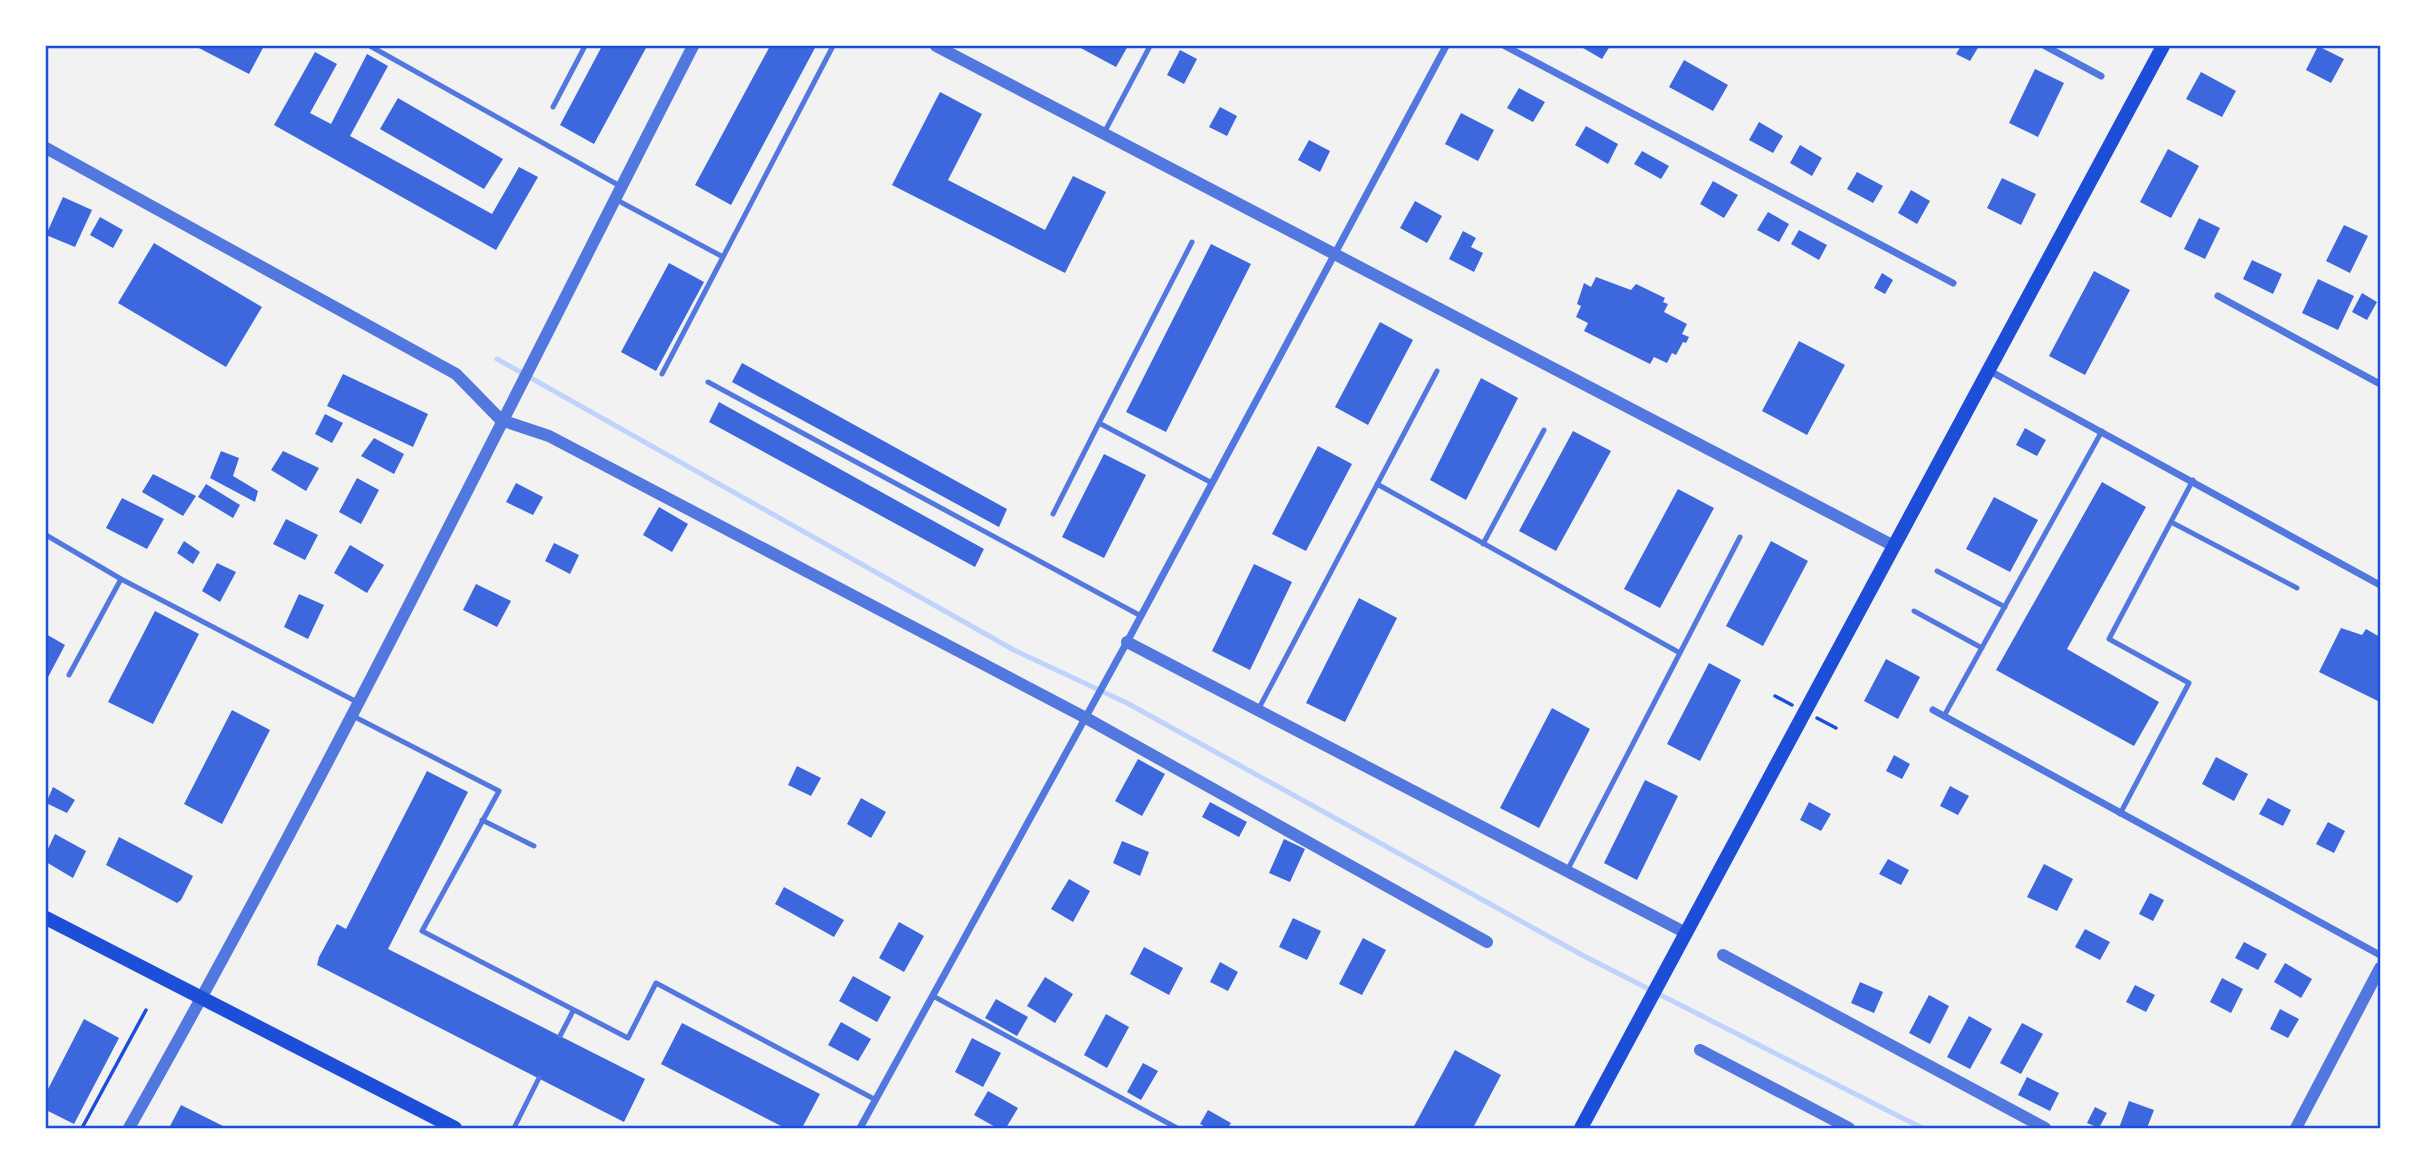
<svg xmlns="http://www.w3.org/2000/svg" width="2426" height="1174" viewBox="0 0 2426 1174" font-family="Montserrat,sans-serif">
	<rect width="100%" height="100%" fill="#f2f2f2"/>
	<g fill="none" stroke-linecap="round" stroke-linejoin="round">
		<path stroke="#bfd3fe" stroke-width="5" d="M 497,359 L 1014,650 L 1127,703 L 1584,956 L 1922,1128"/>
	</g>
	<path fill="#3d67dc" d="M 195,46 L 264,46 L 249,74 Z
		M 602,46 L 647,46 L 594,144 L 560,125 Z
		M 770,46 L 816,46 L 731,205 L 695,185 Z
		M 1077,46 L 1128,46 L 1116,67 Z
		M 1584,46 L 1610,46 L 1602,59 L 1583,48 Z
		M 1961,46 L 1979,46 L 1970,61 L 1956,54 Z
		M 2318,46 L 2344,59 L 2331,83 L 2306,70 Z
		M 1180,50 L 1197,59 L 1184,84 L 1167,75 Z
		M 315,52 L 337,64 L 310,113 L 331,124 L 367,54 L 388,66 L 350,136 L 492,214 L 519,167 L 538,177 L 496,250 L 274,125 Z
		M 1684,60 L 1728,85 L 1713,111 L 1669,87 Z
		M 2035,69 L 2064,83 L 2038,137 L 2009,123 Z
		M 2201,72 L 2236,91 L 2222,117 L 2186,99 Z
		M 1519,88 L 1545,102 L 1533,122 L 1507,108 Z
		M 940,92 L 982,114 L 948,180 L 1045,230 L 1073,176 L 1106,192 L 1065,273 L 892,185 Z
		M 398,98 L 503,159 L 484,189 L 380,129 Z
		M 1220,107 L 1237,116 L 1227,136 L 1209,127 Z
		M 1461,113 L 1494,130 L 1478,161 L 1445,144 Z
		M 1759,122 L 1783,136 L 1773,153 L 1749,140 Z
		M 1586,126 L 1618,144 L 1608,164 L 1575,145 Z
		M 1309,140 L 1330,151 L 1320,172 L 1298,160 Z
		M 1800,145 L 1822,158 L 1812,176 L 1790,163 Z
		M 2168,149 L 2199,166 L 2171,218 L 2140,202 Z
		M 1642,151 L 1669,166 L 1661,179 L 1634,164 Z
		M 1857,172 L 1883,186 L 1873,203 L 1847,189 Z
		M 2002,178 L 2036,194 L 2021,225 L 1987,208 Z
		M 1713,181 L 1738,195 L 1724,218 L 1700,204 Z
		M 1911,190 L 1930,201 L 1917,224 L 1898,213 Z
		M 63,197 L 92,210 L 75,247 L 46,235 Z
		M 1415,201 L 1442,216 L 1427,243 L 1400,228 Z
		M 1768,212 L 1789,224 L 1779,242 L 1757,230 Z
		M 100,217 L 123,230 L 113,248 L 90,235 Z
		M 2199,218 L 2220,228 L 2205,259 L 2184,249 Z
		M 2344,225 L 2368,236 L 2350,273 L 2326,261 Z
		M 1799,230 L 1827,245 L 1819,260 L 1791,244 Z
		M 1463,231 L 1476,238 L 1471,247 L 1483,253 L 1474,272 L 1449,259 Z
		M 154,243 L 262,307 L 226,367 L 118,303 Z
		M 1211,244 L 1251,264 L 1166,432 L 1126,412 Z
		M 2252,260 L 2282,274 L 2273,294 L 2243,279 Z
		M 669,263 L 704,282 L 656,371 L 621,352 Z
		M 2094,271 L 2130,290 L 2085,375 L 2049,356 Z
		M 1882,273 L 1893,280 L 1885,294 L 1874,288 Z
		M 1596,277 L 1631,290 L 1636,284 L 1665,298 L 1663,302 L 1668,304 L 1664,312 L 1687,324 L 1682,334 L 1689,337 L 1686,343 L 1683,342 L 1676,355 L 1672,353 L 1667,363 L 1654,357 L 1650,364 L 1584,331 L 1588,323 L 1576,317 L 1581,306 L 1577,304 L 1584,283 L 1591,287 Z
		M 2318,279 L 2354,296 L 2338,330 L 2302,313 Z
		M 2362,293 L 2377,302 L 2367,320 L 2352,312 Z
		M 1380,322 L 1413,340 L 1368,425 L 1335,407 Z
		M 1799,341 L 1845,365 L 1807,435 L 1762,411 Z
		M 742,363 L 1007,509 L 999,527 L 732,382 Z
		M 343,374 L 428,414 L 413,447 L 327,406 Z
		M 1481,378 L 1518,398 L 1466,500 L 1430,480 Z
		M 719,402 L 984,549 L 975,567 L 709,422 Z
		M 325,414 L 343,423 L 332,443 L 315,434 Z
		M 2025,428 L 2046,440 L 2037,456 L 2016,445 Z
		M 1573,431 L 1611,451 L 1556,551 L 1519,531 Z
		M 374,438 L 404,454 L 394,474 L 361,456 Z
		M 1318,446 L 1352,464 L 1306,551 L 1272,534 Z
		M 221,451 L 239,458 L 233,476 L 258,491 L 255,502 L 210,478 Z
		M 283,451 L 319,468 L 306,491 L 271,470 Z
		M 1104,454 L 1146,475 L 1104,558 L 1062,537 Z
		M 153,474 L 196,496 L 183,516 L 142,492 Z
		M 357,478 L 379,490 L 361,524 L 339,512 Z
		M 2102,482 L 2146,507 L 2067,649 L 2159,702 L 2134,746 L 1996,670 Z
		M 516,483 L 543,497 L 533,515 L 506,502 Z
		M 206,484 L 240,505 L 233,518 L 198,497 Z
		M 1678,489 L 1714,508 L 1660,608 L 1624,589 Z
		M 1994,497 L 2038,520 L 2010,572 L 1966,549 Z
		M 122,498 L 164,519 L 147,549 L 106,528 Z
		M 659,507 L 688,524 L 672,552 L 643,535 Z
		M 286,519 L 318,535 L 305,560 L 273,544 Z
		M 184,541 L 200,552 L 193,564 L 177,553 Z
		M 1771,541 L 1808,561 L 1763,646 L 1726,626 Z
		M 554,543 L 579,555 L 570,574 L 545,561 Z
		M 350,545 L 384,565 L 367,593 L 334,573 Z
		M 217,563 L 236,572 L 220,602 L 202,591 Z
		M 1254,564 L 1292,582 L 1250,670 L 1212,651 Z
		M 476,584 L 511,601 L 497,627 L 463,610 Z
		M 299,594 L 324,605 L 308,639 L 284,627 Z
		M 1359,598 L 1397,618 L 1345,722 L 1306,703 Z
		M 155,611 L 199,634 L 153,724 L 108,702 Z
		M 2341,628 L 2362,635 L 2366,629 L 2380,637 L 2380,702 L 2319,672 Z
		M 46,634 L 65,645 L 46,681 Z
		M 1886,659 L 1920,677 L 1898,719 L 1864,701 Z
		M 1709,663 L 1741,680 L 1700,761 L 1667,744 Z
		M 1552,708 L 1590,729 L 1539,828 L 1500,808 Z
		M 232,710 L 270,730 L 222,824 L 184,804 Z
		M 1894,755 L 1910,764 L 1902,779 L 1886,771 Z
		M 2216,757 L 2248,774 L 2234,801 L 2202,784 Z
		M 1138,759 L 1165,774 L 1142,816 L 1115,801 Z
		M 797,766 L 821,778 L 811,796 L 788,785 Z
		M 427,771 L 468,792 L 388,949 L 645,1079 L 624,1122 L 317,965 L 319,957 L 337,924 L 346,929 Z
		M 1645,780 L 1678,796 L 1637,880 L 1604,863 Z
		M 1950,786 L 1969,796 L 1958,815 L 1940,806 Z
		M 53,787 L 75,800 L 67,813 L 46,803 Z
		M 861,798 L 886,812 L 871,838 L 847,824 Z
		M 2268,798 L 2291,810 L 2283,826 L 2259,814 Z
		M 1210,802 L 1247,822 L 1239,837 L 1202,817 Z
		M 1809,802 L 1831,814 L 1821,831 L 1800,820 Z
		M 2328,822 L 2345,831 L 2334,853 L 2316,844 Z
		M 55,834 L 86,851 L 73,878 L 46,862 L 46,853 Z
		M 119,837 L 193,876 L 181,900 L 177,903 L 106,865 Z
		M 1284,839 L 1305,849 L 1290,882 L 1269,873 Z
		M 1122,841 L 1149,852 L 1140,876 L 1113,863 Z
		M 1888,859 L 1909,870 L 1901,885 L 1879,874 Z
		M 2044,864 L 2073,879 L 2057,911 L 2027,897 Z
		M 1069,879 L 1090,891 L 1073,922 L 1051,909 Z
		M 784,887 L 844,920 L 834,937 L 775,904 Z
		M 2150,893 L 2164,900 L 2153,921 L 2139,914 Z
		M 1293,918 L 1321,931 L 1307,960 L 1279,947 Z
		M 899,922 L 924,936 L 904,972 L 879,958 Z
		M 2085,929 L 2110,942 L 2100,960 L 2075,947 Z
		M 1363,938 L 1386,950 L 1362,995 L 1339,984 Z
		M 2244,942 L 2267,954 L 2258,970 L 2235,958 Z
		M 1144,947 L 1183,968 L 1169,995 L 1130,974 Z
		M 1220,962 L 1238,972 L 1228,991 L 1210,982 Z
		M 2285,963 L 2312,979 L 2301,998 L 2274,982 Z
		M 853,976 L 891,997 L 877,1022 L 839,1001 Z
		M 1045,977 L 1073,994 L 1055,1023 L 1027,1006 Z
		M 2222,978 L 2243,989 L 2231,1013 L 2210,1002 Z
		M 1860,982 L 1883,992 L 1874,1013 L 1851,1003 Z
		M 2135,985 L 2155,995 L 2146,1012 L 2126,1002 Z
		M 1929,995 L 1949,1006 L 1930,1044 L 1909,1033 Z
		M 996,999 L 1028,1017 L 1017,1036 L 985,1018 Z
		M 2280,1009 L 2299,1019 L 2288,1038 L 2270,1029 Z
		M 1106,1014 L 1129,1027 L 1107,1068 L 1084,1055 Z
		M 1969,1016 L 1992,1029 L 1970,1069 L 1947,1057 Z
		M 84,1019 L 119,1038 L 74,1124 L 46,1110 L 46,1093 Z
		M 841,1022 L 871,1039 L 858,1061 L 828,1045 Z
		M 682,1023 L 820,1094 L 802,1128 L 785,1128 L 661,1064 Z
		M 2022,1023 L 2043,1034 L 2021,1074 L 2000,1063 Z
		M 972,1038 L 1001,1053 L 983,1087 L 955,1072 Z
		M 1455,1050 L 1501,1075 L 1473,1128 L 1413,1128 Z
		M 1143,1063 L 1158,1071 L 1141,1100 L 1127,1092 Z
		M 2027,1077 L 2059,1093 L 2050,1111 L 2018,1095 Z
		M 988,1091 L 1018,1108 L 1006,1128 L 997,1128 L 974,1115 Z
		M 2129,1101 L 2154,1110 L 2147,1128 L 2119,1128 Z
		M 181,1105 L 227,1128 L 169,1128 Z
		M 2095,1107 L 2107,1113 L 2099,1128 L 2087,1123 Z
		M 1208,1110 L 1231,1123 L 1228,1128 L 1208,1128 L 1200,1124 Z"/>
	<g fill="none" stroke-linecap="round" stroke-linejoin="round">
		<path stroke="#1d4ed8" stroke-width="3.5" d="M 1775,696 L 1792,705
			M 1817,718 L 1836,728
			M 82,1128 L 146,1010"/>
		<path stroke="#5277de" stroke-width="5" d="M 370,46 L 620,186
			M 553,107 L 585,46
			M 1104,133 L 1150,46
			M 615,199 L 723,257 L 833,46
			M 1192,242 L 1099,423 L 1212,483
			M 662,374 L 723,257
			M 708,382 L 1141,616
			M 1377,484 L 1680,653
			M 1053,514 L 1099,423
			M 2171,522 L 2297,588
			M 46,535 L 121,579 L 357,702
			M 1483,544 L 1544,430
			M 1937,571 L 2005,607
			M 1914,611 L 1982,648
			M 69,675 L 121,579
			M 1258,710 L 1437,371
			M 353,716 L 499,791 L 422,931 L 628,1038 L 656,983 L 876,1100
			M 1944,716 L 2102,431
			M 2120,814 L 2189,683 L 2109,639 L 2193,480
			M 482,820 L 534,846
			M 1567,871 L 1740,537
			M 933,996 L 1177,1128
			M 560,1036 L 573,1011
			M 514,1128 L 539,1078"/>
		<path stroke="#5277de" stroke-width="7" d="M 1505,46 L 1953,283
			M 2045,46 L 2101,76
			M 2218,296 L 2380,384
			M 1988,370 L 2380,585
			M 1933,710 L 2380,955
			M 860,1128 L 1127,642 L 1446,46"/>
		<path stroke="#5277de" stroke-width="12" d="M 936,46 L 1892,545
			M 46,148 L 456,374 L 501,420 L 549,436 L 1086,718 L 1487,942
			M 1127,642 L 1686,933
			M 1723,955 L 2045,1128
			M 1700,1050 L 1849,1128
			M 129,1128 C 329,774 508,408 693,46
			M 2296,1128 L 2380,968"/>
		<path stroke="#1d4ed8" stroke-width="14" d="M 46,918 L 455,1128
			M 1581,1128 L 2163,46"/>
	</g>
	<rect width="2426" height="1174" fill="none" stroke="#ffffff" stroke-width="94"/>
	<rect x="47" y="47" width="2332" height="1080" fill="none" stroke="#1d4ed8" stroke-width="2.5"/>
</svg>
